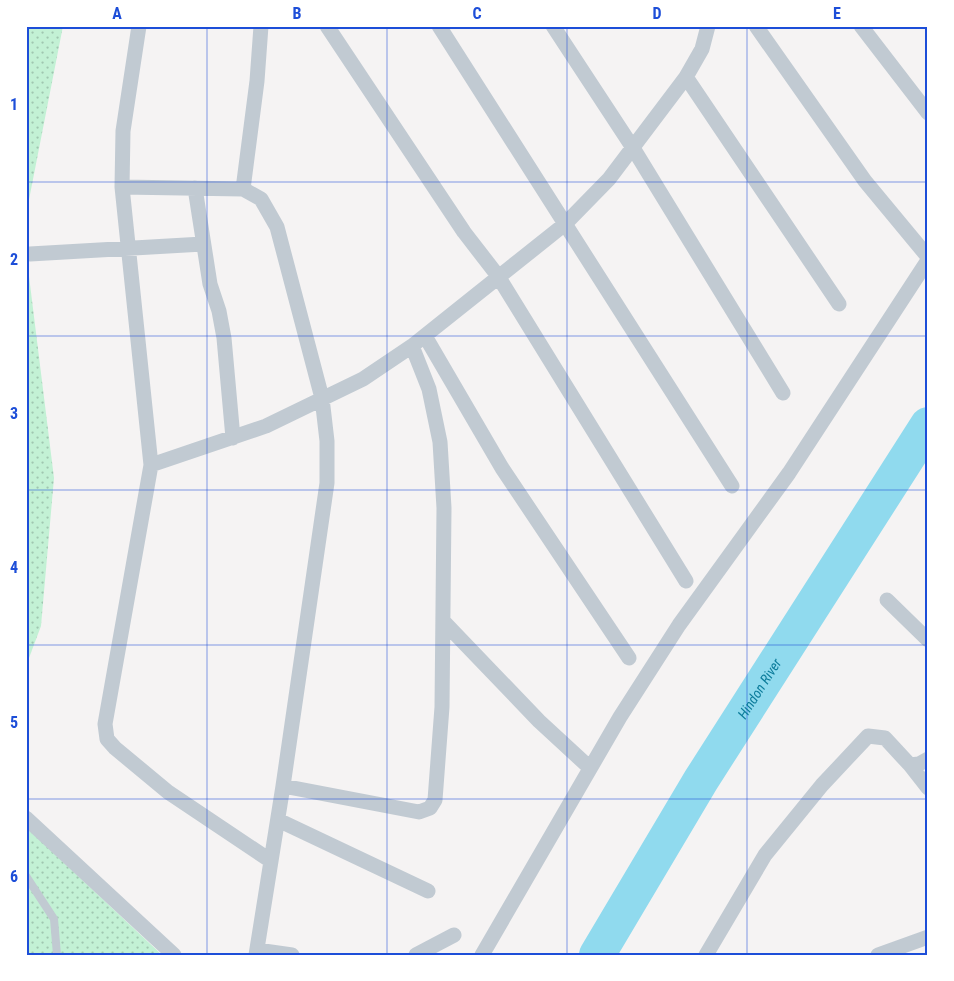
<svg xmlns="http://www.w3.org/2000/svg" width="954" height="981" viewBox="0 0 954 981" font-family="'Roboto Condensed',sans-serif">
	<defs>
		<pattern id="grass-dots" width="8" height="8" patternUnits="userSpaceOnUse" patternTransform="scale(1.25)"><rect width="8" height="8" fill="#c3f1d5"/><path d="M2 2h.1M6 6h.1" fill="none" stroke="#a0c6b0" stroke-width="1.8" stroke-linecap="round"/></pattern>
	</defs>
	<rect width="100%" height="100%" fill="#f5f3f3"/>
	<path fill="url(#grass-dots)" d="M 26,26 L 63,26 L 26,215 Z
		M 26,252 L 54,478 L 41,626 L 26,666 Z
		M 26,827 L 162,955 L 26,955 Z"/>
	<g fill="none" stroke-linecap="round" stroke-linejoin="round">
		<path stroke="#90daee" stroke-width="36" id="s1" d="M 597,955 L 701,780 L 928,425"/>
		<path stroke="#c1cad2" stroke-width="8" d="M 26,876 L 54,919 L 57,955"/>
		<path stroke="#c1cad2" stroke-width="15" d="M 139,26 L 123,131 L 122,187 L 151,465 L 105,724 L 107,739 L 115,748 L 168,792 L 271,861
			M 327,26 L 464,232 L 498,276 L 686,581
			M 439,26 L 732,486
			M 553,26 L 633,148 L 783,393
			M 756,26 L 865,181 L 928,257
			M 861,26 L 928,113
			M 686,77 L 839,304
			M 122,187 L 243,189 L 261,199 L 277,227 L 322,398 L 327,441 L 327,483 L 283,786 L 256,955
			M 195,188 L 210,284 L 219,311 L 224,338 L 233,438
			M 243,189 L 257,81 L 261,26
			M 30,254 L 203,244
			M 425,336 L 502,468 L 629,658
			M 151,465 L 266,426 L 363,379 L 412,346 L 565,224 L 609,179 L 686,77 L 702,49 L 708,26
			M 887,600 L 928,640
			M 444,622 L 539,721 L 590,768
			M 910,765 L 928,788
			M 283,786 L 419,812 L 430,808 L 435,800 L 442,707 L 444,508 L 440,442 L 429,389 L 412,346
			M 26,818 L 174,955
			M 278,820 L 428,891
			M 257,950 L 292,955
			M 416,955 L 454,935
			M 482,955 L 620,717 L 679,625 L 789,473 L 928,260
			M 706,955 L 765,855 L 822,785 L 868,736 L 885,738 L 910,765 L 919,764 L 928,759
			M 878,955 L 928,937"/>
	</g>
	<path fill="none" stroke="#1d4ed8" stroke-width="1" stroke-opacity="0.55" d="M 207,26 L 207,955M 387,26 L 387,955M 567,26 L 567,955M 747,26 L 747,955M 26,182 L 928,182M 26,336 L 928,336M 26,490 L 928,490M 26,645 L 928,645M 26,799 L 928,799"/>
	<g text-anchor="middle" stroke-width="4" stroke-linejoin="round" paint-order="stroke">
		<g font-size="14" font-style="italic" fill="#0c7c9b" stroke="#fff">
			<text dy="5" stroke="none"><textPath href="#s1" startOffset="312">Hindon River</textPath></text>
		</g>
	</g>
	<rect width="954" height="981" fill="none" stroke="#ffffff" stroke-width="55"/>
	<rect x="28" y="28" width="898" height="926" fill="none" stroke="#1d4ed8" stroke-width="2"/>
	<g font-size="16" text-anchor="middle" font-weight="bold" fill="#1d4ed8">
		<text x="117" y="19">A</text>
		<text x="297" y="19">B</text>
		<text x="477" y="19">C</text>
		<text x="657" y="19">D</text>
		<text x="837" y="19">E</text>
		<text x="14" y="110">1</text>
		<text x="14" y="265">2</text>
		<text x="14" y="419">3</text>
		<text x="14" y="573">4</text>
		<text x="14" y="728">5</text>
		<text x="14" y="882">6</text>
	</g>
</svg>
